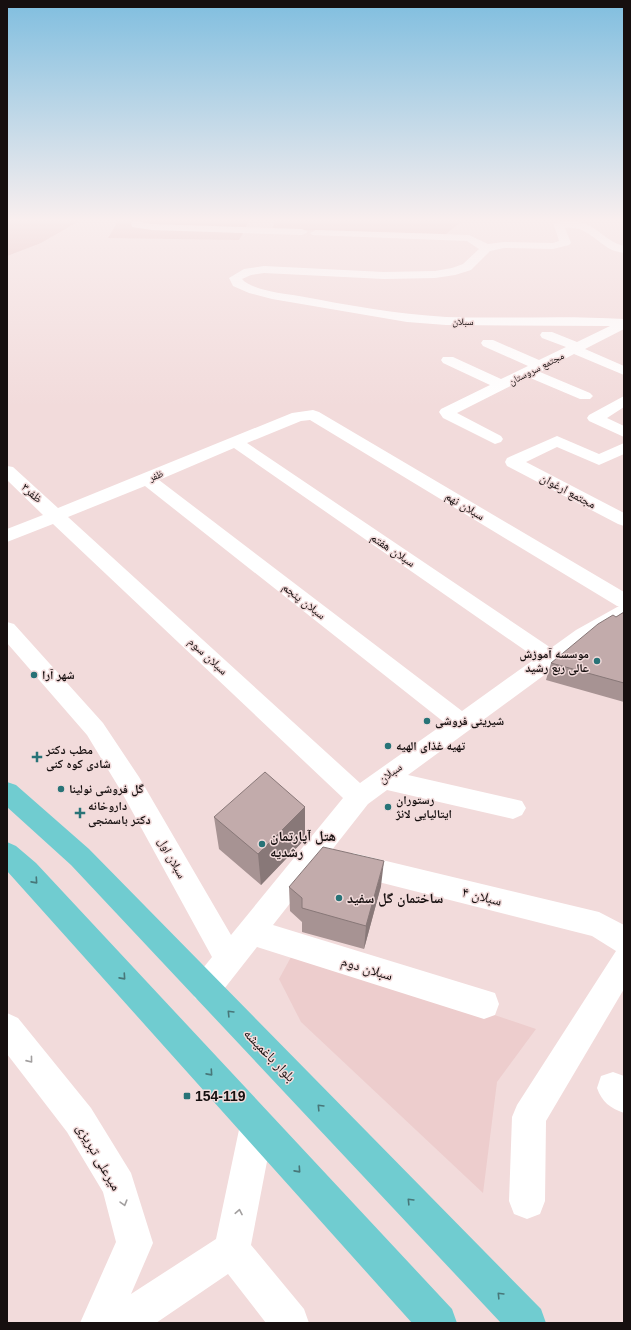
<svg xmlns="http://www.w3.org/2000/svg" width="631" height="1330" viewBox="0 0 631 1330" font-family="Helvetica,'Noto Naskh Arabic',sans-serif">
	<rect width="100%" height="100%" fill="#f2dbdb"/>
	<path fill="#edcdcd" d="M 302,950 L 536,1029 L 497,1082 L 483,1193 L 301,1022 L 279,979 L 291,957 Z"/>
	<path fill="#e3b7b7" d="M 7,221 L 79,221 L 41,243 L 7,256 Z
		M 118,221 L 248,221 L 245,230 L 239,240 L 108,238 Z
		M 275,221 L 462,221 L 446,234 L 272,229 Z"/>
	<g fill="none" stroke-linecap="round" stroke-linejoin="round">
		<path fill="#fff" fill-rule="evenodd" d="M 131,221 L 141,221 L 141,222 L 152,224 L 302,229 L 308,232 L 302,235 L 152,230 L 132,227 Z
			M 568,221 C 597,221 601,240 624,246 L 624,253 C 617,252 610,250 604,245 C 591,236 583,226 565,228 L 571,243 L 569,245 L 553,249 L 504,248 L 490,251 L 471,270 L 455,275 L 435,278 L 384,279 L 264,273 L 251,275 L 242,279 C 251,290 284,294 299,296 C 347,305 396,314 446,317 C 505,319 564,315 624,319 L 624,329 L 585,349 L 624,366 L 624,375 L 574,354 L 540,372 L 590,393 L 593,396 L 590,399 L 580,399 L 528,377 L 457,413 L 501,436 L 503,439 L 501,442 L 495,444 L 443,418 L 439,412 L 441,409 L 490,385 L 443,363 L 441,360 L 443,357 L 453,357 L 501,379 L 528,366 L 483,346 L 481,343 L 483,340 L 493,340 L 539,360 L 566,347 L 542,338 L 540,335 L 542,332 L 552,332 L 577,342 L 610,326 L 446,325 L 407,322 L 272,299 L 249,293 L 233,286 L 229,278 L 244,269 L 264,266 L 384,272 L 435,271 L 452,268 L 463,264 L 479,249 L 467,241 L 312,235 L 310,233 L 316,230 L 469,235 L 488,244 L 504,242 L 553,243 L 559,241 L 554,225 L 555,223 Z
			M 624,396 L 624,407 L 607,418 L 624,426 L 624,437 L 589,421 L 587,418 L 589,415 Z
			M 313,410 L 319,412 L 624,592 L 624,621 L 592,640 L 408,775 L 522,801 L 526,808 L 522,815 L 513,819 L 387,790 L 368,804 L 273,925 L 495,993 L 499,1004 L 495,1015 L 484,1019 L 257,947 L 217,998 L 206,1003 L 195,998 L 191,988 L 195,978 L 212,957 L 121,791 L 87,735 L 7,643 L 7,622 L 14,624 L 103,723 L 139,777 L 231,935 L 343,798 L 53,524 L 7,542 L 7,529 L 43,515 L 7,480 L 7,466 L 13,467 L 58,508 L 292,413 ZM 310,420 L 617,606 L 619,606 L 576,630 L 551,648 L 247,443 L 301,421 ZM 234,448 L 536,658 L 462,711 L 159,480 ZM 145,486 L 445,723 L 360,783 L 68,517 Z
			M 557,436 L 599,454 L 624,443 L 624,454 L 599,465 L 557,447 L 526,462 L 624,513 L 624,526 L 618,524 L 507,466 L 505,462 L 507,458 Z
			M 353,853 L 599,912 L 624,925 L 624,989 L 546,1121 L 545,1201 L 540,1214 L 527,1219 L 514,1214 L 509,1201 L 512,1117 L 517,1105 L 616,951 L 592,936 L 343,873 L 339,865 L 343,857 Z
			M 7,1013 L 18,1018 L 91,1108 L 131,1173 L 153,1243 L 131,1294 L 216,1239 L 240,1125 L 245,1113 L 257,1108 L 269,1113 L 274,1125 L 251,1245 L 304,1309 L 309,1323 L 266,1323 L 228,1274 L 156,1323 L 80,1323 L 116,1242 L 103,1192 L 67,1132 L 7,1054 Z
			M 613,1072 L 624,1076 L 624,1113 C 610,1108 602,1102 597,1088 L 601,1076 Z"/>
		<path fill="#70ccd0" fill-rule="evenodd" d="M 7,782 L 16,785 L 89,849 L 541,1309 L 546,1323 L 501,1323 L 71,865 L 7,807 Z
			M 7,842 L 16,846 L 36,863 L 452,1309 L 457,1323 L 412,1323 L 7,871 Z"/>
	</g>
	<path fill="#a79393" d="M 624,612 L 624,702 L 546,680 L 551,663 L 616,617 Z
		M 214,817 L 305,839 L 261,885 L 219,849 Z
		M 381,886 L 364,949 L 302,932 L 302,922 L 290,911 L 289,887 Z"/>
	<path fill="#887878" d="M 305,807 L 305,839 L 261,885 L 258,854 Z
		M 384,861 L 381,886 L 364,949 L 366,926 Z"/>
	<path fill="#c2abab" stroke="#887878" d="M 624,612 L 624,683 L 551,663 L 598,624 L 613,615 L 616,617 Z
		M 265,772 L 305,807 L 258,854 L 214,817 Z
		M 323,847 L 384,861 L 366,926 L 302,908 L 302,898 L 289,887 Z"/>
	<defs><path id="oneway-chevron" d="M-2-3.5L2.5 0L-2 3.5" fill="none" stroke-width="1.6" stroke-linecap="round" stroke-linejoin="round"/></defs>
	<g stroke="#487779">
		<use href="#oneway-chevron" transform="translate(35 881) rotate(48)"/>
		<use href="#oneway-chevron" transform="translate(123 977) rotate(48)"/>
		<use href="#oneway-chevron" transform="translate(230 1013) rotate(-134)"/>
		<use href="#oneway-chevron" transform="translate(210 1073) rotate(48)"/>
		<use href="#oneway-chevron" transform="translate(320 1107) rotate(-134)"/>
		<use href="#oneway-chevron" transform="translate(298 1170) rotate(48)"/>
		<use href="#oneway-chevron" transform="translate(410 1201) rotate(-134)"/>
		<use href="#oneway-chevron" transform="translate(500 1295) rotate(-134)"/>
	</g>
	<g stroke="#a29f9f">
		<use href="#oneway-chevron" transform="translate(30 1060) rotate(51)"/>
		<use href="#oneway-chevron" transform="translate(124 1203) rotate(74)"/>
		<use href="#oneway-chevron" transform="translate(239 1212) rotate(-79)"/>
	</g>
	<linearGradient id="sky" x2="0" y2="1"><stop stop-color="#80bedf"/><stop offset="0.54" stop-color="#f9efef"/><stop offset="1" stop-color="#f9efef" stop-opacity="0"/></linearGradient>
	<rect width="631" height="407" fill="url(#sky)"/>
	<g fill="#287377" stroke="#f2dbdb" stroke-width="1.5">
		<circle cx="597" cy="661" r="4"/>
		<circle cx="34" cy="675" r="4"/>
		<circle cx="427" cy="721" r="4"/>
		<circle cx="388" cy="746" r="4"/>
		<path d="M35 751h4v4h4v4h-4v4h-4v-4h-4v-4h4z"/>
		<circle cx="61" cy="789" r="4"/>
		<circle cx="388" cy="807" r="4"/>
		<path d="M78 807h4v4h4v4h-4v4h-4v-4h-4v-4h4z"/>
		<circle cx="262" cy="844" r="4"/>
		<circle cx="339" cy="898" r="4"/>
		<rect x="183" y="1092" width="8" height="8" rx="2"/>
	</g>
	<g text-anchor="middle" stroke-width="3" stroke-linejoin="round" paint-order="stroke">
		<g font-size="10" fill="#160f0f" stroke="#f2dbdb">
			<text transform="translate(463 321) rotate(1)" y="4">سبلان</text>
			<text transform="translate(536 368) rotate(-27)" y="4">مجتمع سروستان</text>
			<text transform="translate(156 475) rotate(-22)" y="4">ظفر</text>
		</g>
		<g font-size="12" fill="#160f0f" stroke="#f2dbdb">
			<text transform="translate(568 491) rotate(28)" y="4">مجتمع ارغوان</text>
			<text transform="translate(32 493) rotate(42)" y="4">ظفر۳</text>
			<text transform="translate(465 506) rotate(31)" y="4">سبلان نهم</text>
			<text transform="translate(393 550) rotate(34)" y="4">سبلان هفتم</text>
			<text transform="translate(304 601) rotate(38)" y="4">سبلان پنجم</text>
			<text transform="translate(208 656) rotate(43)" y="4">سبلان سوم</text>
			<text transform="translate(390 773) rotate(-36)" y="4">سبلان</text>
			<text transform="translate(172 858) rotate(61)" y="4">سبلان اول</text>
		</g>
		<g font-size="12" font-weight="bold" fill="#160f0f" stroke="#f2dbdb" text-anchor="start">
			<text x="589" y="658" text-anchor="end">موسسه آموزش<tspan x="589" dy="14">عالی ربع رشید</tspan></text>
			<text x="42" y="679">شهر آرا</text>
			<text x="435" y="725">شیرینی فروشی</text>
			<text x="396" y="750">تهیه غذای الهیه</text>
			<text x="46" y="754">مطب دکتر<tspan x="46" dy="14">شادی کوه کنی</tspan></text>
			<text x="69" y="793">گل فروشی نولینا</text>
			<text x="396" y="804">رستوران<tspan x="396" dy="14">ایتالیایی لانژ</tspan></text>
			<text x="88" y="810">داروخانه<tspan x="88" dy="14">دکتر باسمنجی</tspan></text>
		</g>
		<g font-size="14" font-weight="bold" fill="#160f0f" stroke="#f2dbdb" text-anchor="start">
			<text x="270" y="841">هتل آپارتمان<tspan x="270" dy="16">رشدیه</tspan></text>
			<text x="347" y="903">ساختمان گل سفید</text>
			<text x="195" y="1101">154-119</text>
		</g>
		<g font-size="14" fill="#160f0f" stroke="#f2dbdb">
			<text transform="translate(482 896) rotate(14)" y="5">سبلان ۴</text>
			<text transform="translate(367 968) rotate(17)" y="5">سبلان دوم</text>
			<text transform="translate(270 1055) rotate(46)" y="5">بلوار باغمیشه</text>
			<text transform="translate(99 1157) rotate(60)" y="5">میرعلی تبریزی</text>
		</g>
	</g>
	<rect width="631" height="1330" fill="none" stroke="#160f0f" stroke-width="16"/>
</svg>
